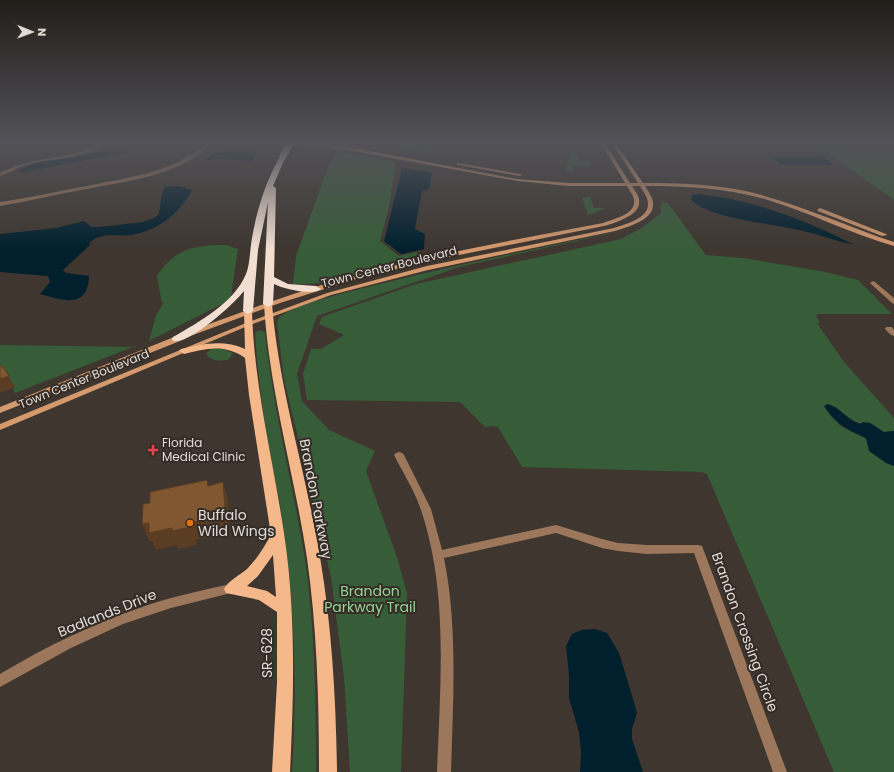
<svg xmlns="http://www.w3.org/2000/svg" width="894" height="772" viewBox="0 0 894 772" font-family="Poppins,sans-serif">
	<rect width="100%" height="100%" fill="#3e362f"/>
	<path fill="#375d38" d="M 346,142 L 421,142 L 431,153 L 428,154 L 383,146 Z
		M 574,149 L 580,161 L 590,161 L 592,166 L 573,166 L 575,171 L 566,170 L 571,153 Z
		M 822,149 L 894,150 L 894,200 Z
		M 339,151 L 396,162 L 389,207 L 380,241 L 399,256 L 418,252 L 416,256 C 375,265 335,287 293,284 L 296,256 L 328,167 Z
		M 590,197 L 594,208 L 606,208 L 588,215 L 582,198 Z
		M 661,200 L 663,202 L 668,203 L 706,255 L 743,258 L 825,272 L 858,280 L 892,314 L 818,314 L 816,316 L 820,323 L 817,323 L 844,362 L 894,418 L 894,431 L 884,432 L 870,423 C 853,425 847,417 835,406 L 839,425 L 866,439 L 886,463 L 894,466 L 894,772 L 834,772 L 707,474 L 701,472 L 522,467 L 498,427 L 493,426 L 485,427 L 460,402 L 307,400 L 303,374 L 311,349 L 321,349 L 344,335 L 319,324 L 322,317 L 416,284 L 621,239 L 643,227 L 661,213 Z
		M 626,230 L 459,267 L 317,316 L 297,374 L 302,401 L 329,430 L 375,451 L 366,471 L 398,560 L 407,594 L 401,772 L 350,772 L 344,677 L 331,577 L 284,379 L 277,323 L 279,317 C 301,302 353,291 380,284 C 462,264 544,247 626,230 Z
		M 226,245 L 238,249 L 231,296 L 226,302 L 149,341 L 156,315 L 163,304 L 161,299 L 157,276 C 175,248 195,245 226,245 Z
		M 260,330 L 265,332 C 273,411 294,487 306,566 C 315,634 316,703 316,772 L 292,772 C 298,683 294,592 280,504 C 278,491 274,478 272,465 C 264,421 258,378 255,333 Z
		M 0,345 L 135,347 L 138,345 L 15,393 L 0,364 Z
		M 211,349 L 222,349 L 233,353 L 228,360 C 219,361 212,361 206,354 Z"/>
	<path fill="#01202e" d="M 771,142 L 894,142 L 894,146 L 789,147 L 770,143 Z
		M 105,151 L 138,152 L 123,153 L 24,172 L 17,171 L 36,163 Z
		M 250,151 L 257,153 L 252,161 L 221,159 L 206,160 L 215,152 Z
		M 771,156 L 816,156 L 824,157 L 833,165 L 781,165 Z
		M 402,168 L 433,173 L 431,176 L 430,189 L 422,191 L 415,229 L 425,234 L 424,249 L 401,254 L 384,241 Z
		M 179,186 L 192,190 C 180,213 158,231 131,235 C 117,237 102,231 89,243 L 90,245 L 63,270 L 66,273 L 89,276 C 88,310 62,300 40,294 L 50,282 L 48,276 L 0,272 L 0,234 L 56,228 L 84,221 L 92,227 L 99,227 L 143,222 L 154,218 L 159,214 L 162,193 L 165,187 Z
		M 699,194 C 753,200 807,220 854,245 C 837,241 820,235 803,231 C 773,223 713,220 691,200 L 692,195 Z
		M 828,404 C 840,408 848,420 860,424 L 863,422 L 870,423 L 884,432 L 894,431 L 894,466 L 886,463 L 869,451 L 866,438 C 848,430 835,424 824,406 Z
		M 595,629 L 607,633 L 619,653 L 633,699 L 637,713 L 632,729 L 632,739 L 643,772 L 580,772 L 581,752 L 579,732 L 569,698 L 569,675 L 566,646 L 572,634 L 582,630 Z"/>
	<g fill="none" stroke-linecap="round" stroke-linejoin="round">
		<path fill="#9c775b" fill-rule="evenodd" d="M 102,142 L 105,143 C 84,160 53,158 28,164 C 18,167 10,173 0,176 L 0,173 C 27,159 51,160 79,152 C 87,150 94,146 102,142 Z
			M 208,142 L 213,142 C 180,176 131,180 87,189 C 58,194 29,201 0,206 L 0,202 C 29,198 58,191 87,186 C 132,176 172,174 208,142 Z
			M 569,142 L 675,142 L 673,143 L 571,143 Z
			M 873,281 L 875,282 L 894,298 L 894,304 L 892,303 L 871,284 L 870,283 Z
			M 886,327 L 892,327 L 894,330 L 894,336 C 890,335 888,332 885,329 Z
			M 399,452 L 402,453 L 404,455 L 431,509 L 442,550 L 556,525 L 602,539 L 618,543 L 647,545 L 698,545 L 702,546 L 787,772 L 773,772 L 694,553 L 647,554 L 618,551 L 602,548 L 556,533 L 444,558 C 458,628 453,701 451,772 L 437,772 C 440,685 449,594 421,510 C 415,491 403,473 394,455 L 396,453 Z
			M 231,584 L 235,586 L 237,589 L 235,592 L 171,608 L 123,624 L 71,648 L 0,687 L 0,674 C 47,646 96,622 148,605 C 175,596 203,590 231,584 Z"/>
		<path fill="#d4996d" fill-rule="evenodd" d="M 0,142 L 306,143 L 359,149 L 517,179 L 569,183 L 625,183 L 601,143 L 604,142 L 630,183 L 638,183 L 612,143 L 615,142 L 643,183 C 679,183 715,184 750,192 C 799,204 846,226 894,242 L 894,246 C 851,234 811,213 768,200 C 728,188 687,186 645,186 C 648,191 653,198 653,203 C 655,220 627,227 615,231 L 428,270 L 331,295 L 250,325 L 0,430 L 0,424 L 246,323 L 327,293 L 427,266 L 614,228 C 625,224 649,219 648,203 C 648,198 643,191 640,186 L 632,186 C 634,190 639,195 639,200 C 642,215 615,223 604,226 L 454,256 L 366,276 L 280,303 L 193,335 L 190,335 L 189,333 L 190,331 C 239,313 289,294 339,280 C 426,255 515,240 603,223 C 613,219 636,215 634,200 C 634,196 629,190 627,186 L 569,186 L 517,181 L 359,152 L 306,145 L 0,143 Z
			M 457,163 L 520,174 L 522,175 L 520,176 L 459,165 L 457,165 Z
			M 820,208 L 886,234 L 887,235 L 882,236 L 818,211 L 817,210 Z
			M 179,335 L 185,335 L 186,337 L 185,339 L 0,413 L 0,407 Z"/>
		<path fill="#f5b88b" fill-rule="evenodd" d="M 268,301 L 272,304 C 279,390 306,472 320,557 C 332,628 336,700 337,772 L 319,772 C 319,700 317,629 307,558 C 294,472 269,390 264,304 Z
			M 248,308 L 252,311 C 254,386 273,459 284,533 C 296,612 294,692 290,772 L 272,772 L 277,682 L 277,612 L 259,600 L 226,593 L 224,589 C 228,581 240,575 247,569 C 257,559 264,547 271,535 L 249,395 L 245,358 C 226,344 206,348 184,354 L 179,351 L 181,349 C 203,344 223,339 245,349 L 244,311 ZM 273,555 L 276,597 L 267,591 L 247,586 L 258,576 Z"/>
		<path fill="#f2dfd2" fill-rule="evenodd" d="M 281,155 L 286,156 L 273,186 L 276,188 L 274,277 L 288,284 L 316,286 L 321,289 C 314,296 283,289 274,284 L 273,304 L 268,307 L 263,304 L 268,202 L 258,250 L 253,311 L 248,314 L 243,311 L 244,291 C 234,304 189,345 173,341 L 172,339 L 173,337 C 199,322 234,303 246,274 C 250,265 250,248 252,238 C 257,209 266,180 281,155 Z"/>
		<path stroke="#f2dfd2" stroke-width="7" d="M 283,156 L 291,142"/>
	</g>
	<path fill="#5a3d22" d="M 9,376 L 15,387 L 0,393 L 0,379 Z
		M 223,482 L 228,499 L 230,525 L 215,529 L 216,536 L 196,540 L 196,545 L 178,549 L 177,545 L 156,550 L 152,541 L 149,541 L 142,524 L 149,523 L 190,523 L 210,512 Z"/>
	<path fill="#805730" stroke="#5a3d22" d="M 1,365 L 9,376 L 0,379 L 0,366 Z
		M 207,480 L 208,486 L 223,482 L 225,508 L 210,512 L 210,519 L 190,523 L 190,527 L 172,531 L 172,528 L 149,533 L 149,523 L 142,524 L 143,504 L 150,503 L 150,492 Z"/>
	<linearGradient id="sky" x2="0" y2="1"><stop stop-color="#221e1a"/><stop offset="0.57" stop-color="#525258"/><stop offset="1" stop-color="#525258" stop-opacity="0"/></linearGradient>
	<rect width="894" height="250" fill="url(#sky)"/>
	<path fill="#e0444e" stroke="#342c25" stroke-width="1.5" d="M151 444h4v4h4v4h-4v4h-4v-4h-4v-4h4z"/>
	<circle fill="#e8710a" stroke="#342c25" stroke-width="1.5" cx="190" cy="523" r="4"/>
	<g text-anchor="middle" stroke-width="4" stroke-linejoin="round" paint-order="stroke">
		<g font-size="12" fill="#e0dbd7" stroke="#342c25">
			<text transform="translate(389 267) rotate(-14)" y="4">Town Center Boulevard</text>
			<text transform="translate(84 379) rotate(-22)" y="4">Town Center Boulevard</text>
		</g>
		<g font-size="12" fill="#e0dbd7" stroke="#342c25" text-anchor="start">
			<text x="162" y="447">Florida<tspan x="162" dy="14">Medical Clinic</tspan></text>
		</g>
		<g font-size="14" fill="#e0dbd7" stroke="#342c25">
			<text transform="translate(316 499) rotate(79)" y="5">Brandon Parkway</text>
			<text transform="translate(107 613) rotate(-22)" y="5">Badlands Drive</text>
			<text transform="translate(745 632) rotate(70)" y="5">Brandon Crossing Circle</text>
			<text transform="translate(267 653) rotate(-90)" y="5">SR-628</text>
		</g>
		<g font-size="14" fill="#e0dbd7" stroke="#342c25" text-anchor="start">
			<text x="198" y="520">Buffalo<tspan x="198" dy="16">Wild Wings</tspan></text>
		</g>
		<g font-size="14" fill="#95d395" stroke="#342c25">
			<text x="370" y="596">Brandon<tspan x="370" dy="16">Parkway Trail</tspan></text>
		</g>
	</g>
	<g transform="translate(32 32) rotate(91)" stroke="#342c25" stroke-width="3" paint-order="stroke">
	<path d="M0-3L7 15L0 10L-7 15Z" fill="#e0dbd7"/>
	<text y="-6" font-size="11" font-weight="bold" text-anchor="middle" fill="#e0dbd7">N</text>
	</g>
</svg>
